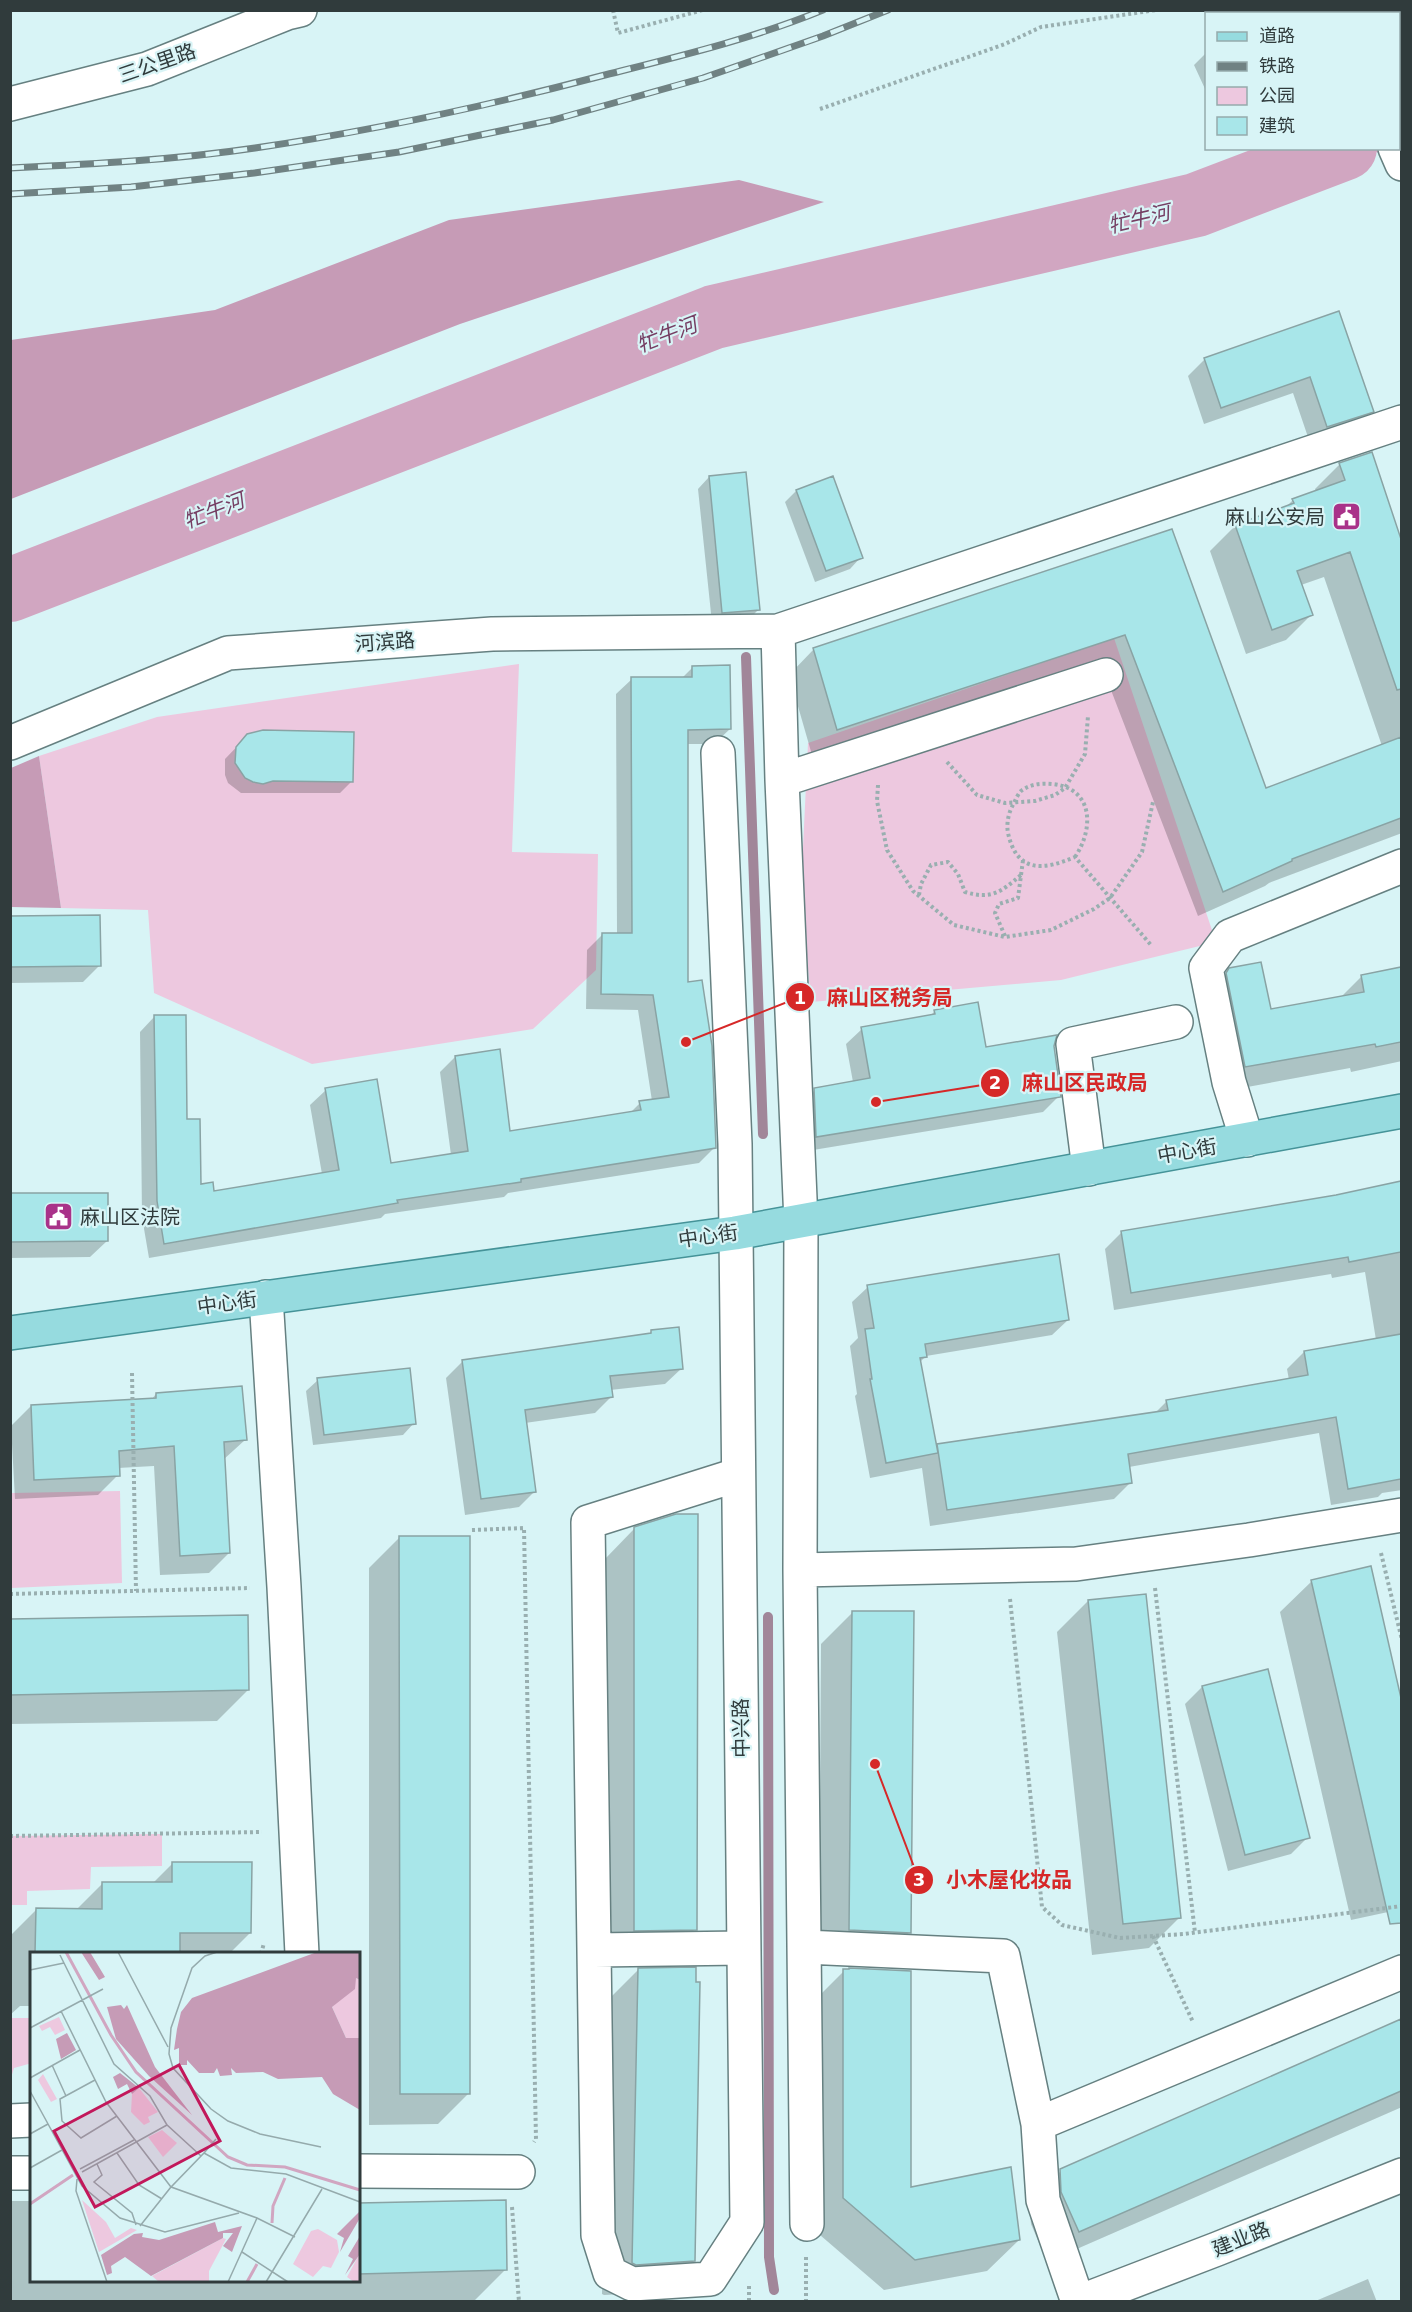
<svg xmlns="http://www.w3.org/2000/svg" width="1412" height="2312" viewBox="0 0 1412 2312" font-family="'DejaVu Sans','Noto Sans SC',sans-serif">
	<rect width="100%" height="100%" fill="#d8f4f6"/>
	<path fill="#edc8df" d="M 1114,638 L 1216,942 L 1061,980 L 811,1002 L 801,890 L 808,743 Z
		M 519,664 L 512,852 L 598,854 L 596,970 L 533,1029 L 312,1064 L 154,993 L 148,910 L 61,908 L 39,756 L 157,717 Z
		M 120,1491 L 122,1583 L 11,1588 L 11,1493 Z
		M 162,1834 L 162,1866 L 91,1867 L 90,1889 L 27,1891 L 27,1905 L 11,1905 L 11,1836 Z
		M 11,2018 L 31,2018 L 32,2063 L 14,2068 L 11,2078 Z"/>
	<path fill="#c69bb6" d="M 739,180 L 824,202 L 460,324 L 11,499 L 11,340 L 215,310 L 449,220 Z
		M 39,756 L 61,908 L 11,907 L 11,768 Z"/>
	<path fill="#0003" d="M 1206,53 L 1206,91 L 1194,65 Z
		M 1339,313 L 1372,411 L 1355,428 L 1310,443 L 1293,393 L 1204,424 L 1188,376 L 1205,359 Z
		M 1371,454 L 1402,543 L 1402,833 L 1269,883 L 1265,886 L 1198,916 L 1099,659 L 812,755 L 789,675 L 814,649 L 1172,531 L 1265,790 L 1382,746 L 1324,577 L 1301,585 L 1311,615 L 1286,640 L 1246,654 L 1210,551 L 1235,526 L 1285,508 L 1293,500 L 1316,492 L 1315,489 L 1340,464 Z
		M 709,477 L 758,610 L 747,621 L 712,623 L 698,489 Z
		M 832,478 L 861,557 L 850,569 L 815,582 L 785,502 L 796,491 Z
		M 692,668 L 730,729 L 714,744 L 686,744 L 686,984 L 715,1147 L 699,1163 L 508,1193 L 504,1197 L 385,1214 L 381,1218 L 149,1258 L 142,1217 L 140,1032 L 155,1016 L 186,1120 L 199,1186 L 213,1193 L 322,1174 L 310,1105 L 326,1090 L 390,1164 L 451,1155 L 440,1072 L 455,1057 L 509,1133 L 630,1113 L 640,1103 L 652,1101 L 638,1010 L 586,1009 L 587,950 L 603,934 L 617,935 L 616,694 L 632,679 L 681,679 Z
		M 248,735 L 352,781 L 340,793 L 241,793 L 228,783 L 225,775 L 225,759 Z
		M 10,918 L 100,965 L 83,982 L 10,983 Z
		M 1402,968 L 1402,1061 L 1351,1072 L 1350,1068 L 1220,1092 L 1204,995 L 1230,970 L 1269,1011 L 1340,998 L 1362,976 Z
		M 935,1011 L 985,1049 L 1053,1046 L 1059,1096 L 1043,1112 L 801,1152 L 799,1105 L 815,1090 L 853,1082 L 846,1044 L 862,1029 L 929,1017 Z
		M 1402,1183 L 1402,1490 L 1382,1493 L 1378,1497 L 1331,1505 L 1319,1433 L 1129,1467 L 1131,1482 L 1114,1499 L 930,1526 L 922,1468 L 870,1478 L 855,1396 L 857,1394 L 850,1346 L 858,1338 L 852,1302 L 868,1287 L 1068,1320 L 1052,1335 L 926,1356 L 919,1363 L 935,1448 L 938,1445 L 1155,1413 L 1167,1401 L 1289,1380 L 1287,1369 L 1304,1352 L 1376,1340 L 1365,1272 L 1332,1278 L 1331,1274 L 1114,1310 L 1105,1249 L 1122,1232 L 1336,1197 Z
		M 10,1195 L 107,1241 L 90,1257 L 10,1258 Z
		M 652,1331 L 682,1368 L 665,1384 L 610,1390 L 611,1397 L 595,1413 L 525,1423 L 535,1491 L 519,1507 L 465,1515 L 446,1378 L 462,1362 L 648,1335 Z
		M 318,1380 L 414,1423 L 403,1435 L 313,1445 L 306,1391 Z
		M 156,1394 L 245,1440 L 223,1460 L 229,1553 L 209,1573 L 160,1575 L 154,1466 L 118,1468 L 118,1475 L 98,1495 L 15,1499 L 11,1426 L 31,1406 L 151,1400 Z
		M 635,1528 L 695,1929 L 664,1960 L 603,1961 L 604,1560 Z
		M 400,1537 L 469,2093 L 438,2124 L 369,2125 L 369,1568 Z
		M 1370,1568 L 1402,1705 L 1402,1909 L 1351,1920 L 1280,1612 L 1312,1581 Z
		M 1088,1601 L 1180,1917 L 1149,1948 L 1092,1955 L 1057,1632 Z
		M 852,1613 L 910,1932 L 878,1963 L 819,1961 L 821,1644 Z
		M 10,1621 L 248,1690 L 217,1721 L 10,1724 Z
		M 1202,1687 L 1308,1837 L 1291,1854 L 1228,1871 L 1185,1704 Z
		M 173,1863 L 250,1933 L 229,1954 L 32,1954 L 32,2006 L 20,2006 L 10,2015 L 10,1936 L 36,1910 L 76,1910 L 103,1883 L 152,1884 Z
		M 638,1970 L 694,2261 L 663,2292 L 604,2295 L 602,2294 L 607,2001 Z
		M 844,1971 L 909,2189 L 1019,2240 L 987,2271 L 884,2290 L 813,2229 L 813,2002 Z
		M 1402,2022 L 1402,2107 L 1047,2262 L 1031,2224 L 1029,2202 L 1061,2171 Z
		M 10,2201 L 32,2201 L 32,2280 L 358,2280 L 358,2205 L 506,2269 L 475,2300 L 10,2302 Z
		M 1368,2279 L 1377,2302 L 1313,2302 Z"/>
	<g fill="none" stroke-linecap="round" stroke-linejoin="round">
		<path stroke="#a18699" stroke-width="10" d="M 746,657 L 763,1134
			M 768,1617 L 769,2257 L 774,2290"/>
		<path stroke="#d1a6c1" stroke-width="64" d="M 1398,128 L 1402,127
			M 10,590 L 714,317 L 1196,205 L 1345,148"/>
	</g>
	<path fill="#a8e6e9" stroke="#89a3a4" stroke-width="1.5" d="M 1339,311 L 1374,412 L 1327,427 L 1310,377 L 1221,408 L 1204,358 Z
		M 1372,452 L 1401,539 L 1401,689 L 1397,690 L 1350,552 L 1297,571 L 1313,615 L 1272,630 L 1235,525 L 1294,503 L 1292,499 L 1345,480 L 1339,463 Z
		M 746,472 L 760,610 L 722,613 L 709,476 Z
		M 833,476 L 863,558 L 826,571 L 796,490 Z
		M 1172,529 L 1266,788 L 1401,737 L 1401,818 L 1292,859 L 1292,861 L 1223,892 L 1125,635 L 837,730 L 813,648 Z
		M 730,665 L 731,729 L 688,730 L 688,982 L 702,980 L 712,1046 L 716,1148 L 521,1179 L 521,1182 L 397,1200 L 398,1203 L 164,1244 L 157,1201 L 154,1015 L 186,1015 L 187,1119 L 200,1119 L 201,1184 L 213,1182 L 214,1191 L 339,1170 L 325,1088 L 377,1079 L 391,1163 L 468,1151 L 455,1056 L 500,1049 L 510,1131 L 641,1110 L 639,1101 L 669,1097 L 653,995 L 601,994 L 602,933 L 632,933 L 631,677 L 692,677 L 692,666 Z
		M 263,730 L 354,732 L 353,782 L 273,781 L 263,784 L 253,782 L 245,778 L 235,763 L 236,747 L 247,734 Z
		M 100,915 L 101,966 L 10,967 L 10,916 Z
		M 1261,962 L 1271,1009 L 1364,992 L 1361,975 L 1401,967 L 1401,1042 L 1376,1047 L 1375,1044 L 1245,1067 L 1226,973 L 1229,968 Z
		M 978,1002 L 986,1047 L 1057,1035 L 1054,1046 L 1061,1097 L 816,1137 L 814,1088 L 870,1078 L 861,1027 L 935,1014 L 934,1010 Z
		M 1401,1181 L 1401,1252 L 1349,1262 L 1348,1257 L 1131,1293 L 1121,1231 L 1336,1195 Z
		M 10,1193 L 108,1193 L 108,1241 L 10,1242 Z
		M 1059,1254 L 1069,1320 L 925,1344 L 927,1357 L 920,1358 L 938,1453 L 886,1463 L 870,1379 L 872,1379 L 865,1329 L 874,1328 L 867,1285 Z
		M 679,1327 L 683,1369 L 610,1376 L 613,1397 L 525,1410 L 536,1492 L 481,1499 L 462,1360 L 651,1333 L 651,1330 Z
		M 1401,1334 L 1401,1479 L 1348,1489 L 1336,1417 L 1128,1454 L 1132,1483 L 947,1510 L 937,1444 L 1168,1410 L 1166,1400 L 1308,1375 L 1304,1351 Z
		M 410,1368 L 416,1424 L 324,1435 L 317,1378 Z
		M 242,1386 L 247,1440 L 224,1442 L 230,1553 L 180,1556 L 174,1446 L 119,1451 L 120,1476 L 34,1480 L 31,1405 L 156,1398 L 156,1393 Z
		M 676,1514 L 698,1514 L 697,1930 L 634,1931 L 634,1527 Z
		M 399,1536 L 470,1536 L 470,2094 L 400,2094 Z
		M 1371,1566 L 1401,1698 L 1401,1923 L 1390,1924 L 1311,1580 Z
		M 1146,1594 L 1181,1918 L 1123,1924 L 1088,1600 Z
		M 852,1611 L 914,1611 L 911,1933 L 849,1930 Z
		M 248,1615 L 249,1690 L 10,1695 L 10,1619 Z
		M 1268,1669 L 1310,1838 L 1245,1855 L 1202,1686 Z
		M 172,1862 L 252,1862 L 251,1933 L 180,1933 L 180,1953 L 35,1953 L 36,1908 L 102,1909 L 102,1882 L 172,1882 Z
		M 696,1967 L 696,1982 L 700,1982 L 695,2261 L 636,2265 L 632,2263 L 638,1968 Z
		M 849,1968 L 911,1971 L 911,2187 L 1011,2167 L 1020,2240 L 915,2260 L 843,2198 L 843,1969 L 849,1969 Z
		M 1401,2019 L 1401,2091 L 1079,2232 L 1061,2192 L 1060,2169 Z
		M 506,2200 L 507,2270 L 358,2274 L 358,2203 Z"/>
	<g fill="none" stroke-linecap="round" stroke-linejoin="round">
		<defs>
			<path id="minor" d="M 10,104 L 147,69 L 287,13 L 300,10
				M 1395,148 L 1402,164
				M 10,743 L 228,653 L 492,634 L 778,631
				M 718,753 L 735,1144 L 747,2222 L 710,2279 L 632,2284 L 610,2273 L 598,2235 L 588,1522 L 737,1475
				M 782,780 L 1106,675
				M 1247,1140 L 1229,1082 L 1206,968 L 1230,936 L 1402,866
				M 1089,1169 L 1073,1044 L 1176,1022
				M 266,1297 L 284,1587 L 302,1954
				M 800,1570 L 1076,1564 L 1249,1540 L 1402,1515
				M 805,1947 L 1003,1956 L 1038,2124 L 1402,1972
				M 594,1950 L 743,1948
				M 10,2121 L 32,2120
				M 1038,2124 L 1043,2200 L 1078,2302
				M 358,2171 L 518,2172
				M 10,2173 L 32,2173
				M 807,2224 L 800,1570 L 801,1222 L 782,780 L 778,631 L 1402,422
				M 1079,2302 L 1217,2249 L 1402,2175"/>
			<path id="major" d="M 10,1333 L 735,1233 L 1402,1111"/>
		</defs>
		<use href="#minor" stroke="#668081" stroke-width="36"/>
		<use href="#major" stroke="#459398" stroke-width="36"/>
		<path stroke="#99afb0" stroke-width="4" stroke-dasharray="3 3" stroke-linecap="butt" d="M 613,10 L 618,33 L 703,10
			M 1338,10 L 1340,14
			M 820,109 L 1005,44 L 1041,27 L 1156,10
			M 947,762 L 977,795 L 1005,803 L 1035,801 L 1055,795 L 1065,788 L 1085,754 L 1088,716
			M 878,785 L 877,801 L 887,850 L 913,891 L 954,925 L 1005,937 L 1051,930 L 1094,909 L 1110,898 L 1142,852 L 1153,802
			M 1075,857 C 1094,829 1094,788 1052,784 C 1041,783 1030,784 1021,791 C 1018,794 1016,799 1014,803 C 1009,811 1006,823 1008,833 C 1017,874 1044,870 1075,857 L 1151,945
			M 919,895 L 921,884 L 931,865 L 948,862 L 958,874 L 965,892 C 991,900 1001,892 1021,875
			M 1005,936 L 995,913 L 999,904 L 1018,898 L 1023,860
			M 132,1373 L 136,1591
			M 472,1530 L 524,1528 L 536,2139 L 534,2142
			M 1381,1553 L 1402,1640
			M 1155,1588 L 1195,1933
			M 10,1594 L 250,1588
			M 1010,1599 L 1042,1907 L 1062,1925 L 1120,1938 L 1184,1934 L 1402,1906
			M 10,1836 L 262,1832
			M 1153,1936 L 1193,2022
			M 261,1954 L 264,1943
			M 512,2207 L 519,2302
			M 749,2286 L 749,2302
			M 806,2302 L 806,2257"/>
		<use href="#minor" stroke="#fff" stroke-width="33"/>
		<use href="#major" stroke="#96dbdf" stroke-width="33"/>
		<defs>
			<path id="rail" d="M 10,168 C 92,164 174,160 255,148 C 371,131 487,106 601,76 C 676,57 752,39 823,10
				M 10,194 L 131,187 L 254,173 L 399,152 L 553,120 L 703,78 L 823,36 L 888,10"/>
		</defs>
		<use href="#rail" stroke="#708283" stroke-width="7"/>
		<use href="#rail" stroke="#d8f4f6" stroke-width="4.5" stroke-dasharray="14" stroke-linecap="butt"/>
	</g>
	<defs>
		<symbol id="civic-square" viewBox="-11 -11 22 22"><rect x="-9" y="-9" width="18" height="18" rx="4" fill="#a93289" stroke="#d8f4f6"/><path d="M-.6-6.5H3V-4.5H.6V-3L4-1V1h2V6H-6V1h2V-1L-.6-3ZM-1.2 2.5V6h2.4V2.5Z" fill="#fff"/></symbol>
	</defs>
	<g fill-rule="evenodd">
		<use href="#civic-square" x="1330" y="500" width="33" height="33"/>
		<use href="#civic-square" x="42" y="1200" width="33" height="33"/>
	</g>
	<g text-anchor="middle" stroke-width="4.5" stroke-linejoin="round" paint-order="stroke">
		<g font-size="20" fill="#303b3c" stroke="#d8f4f6">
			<text transform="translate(157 63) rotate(-19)" y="7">三公里路</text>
			<text transform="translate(385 642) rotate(-4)" y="7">河滨路</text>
			<text transform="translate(1187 1151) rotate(-10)" y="7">中心街</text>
			<text transform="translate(708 1236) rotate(-8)" y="7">中心街</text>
			<text transform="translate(227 1303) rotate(-8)" y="7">中心街</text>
			<text transform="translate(741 1728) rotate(-91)" y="7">中兴路</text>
			<text transform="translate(1241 2239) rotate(-22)" y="7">建业路</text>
		</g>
		<g font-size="20" fill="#303b3c" stroke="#d8f4f6" text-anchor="end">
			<text x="1325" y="524">麻山公安局</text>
			<text x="80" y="1224" text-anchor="start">麻山区法院</text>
		</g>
		<g font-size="21" font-style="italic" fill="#753e63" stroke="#d8f4f6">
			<text transform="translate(1139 219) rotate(-13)" y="7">牤牛河</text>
			<text transform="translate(667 335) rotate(-21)" y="7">牤牛河</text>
			<text transform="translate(214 511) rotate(-21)" y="7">牤牛河</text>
		</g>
	</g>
	<g transform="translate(30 1952)">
		<rect width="330" height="330" fill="#d8f4f6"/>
		<path d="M 326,26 L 330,28 L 330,90 L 328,86 L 316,86 L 302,55 ZM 29,65 L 35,78 L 25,83 L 20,75 L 12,79 L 9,74 ZM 13,122 L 27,147 L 21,150 L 8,128 ZM 109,136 L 128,160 L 118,165 L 120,170 L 114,173 L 101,160 L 102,142 ZM 132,178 L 147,191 L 133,205 L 118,185 ZM 52,248 L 76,270 L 85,286 L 101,276 L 107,278 L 69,300 ZM 288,277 L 307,288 L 309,300 L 301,316 L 293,314 L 283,325 L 263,312 L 281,279 ZM 193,286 L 196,287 L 179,319 L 179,330 L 129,330 L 122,324 ZM 330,301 L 330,330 L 324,330 L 317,325 Z" fill="#edc8df"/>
		<path d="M 51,0 L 60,0 L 75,25 L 69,28 ZM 287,0 L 330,0 L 330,28 L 326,26 L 325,37 L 302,55 L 316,86 L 329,86 L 330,90 L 330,158 L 303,142 L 292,125 L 248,127 L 233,120 L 206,121 L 201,116 L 202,123 L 190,124 L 187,116 L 184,121 L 169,121 L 157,108 L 157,113 L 149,113 L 149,96 L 144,98 L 147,77 L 151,60 L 162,46 ZM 91,53 L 94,57 L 97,53 L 125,115 L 162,163 L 119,124 L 86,87 L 77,55 ZM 37,81 L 46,98 L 31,107 L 26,87 ZM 90,121 L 109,136 L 102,142 L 97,132 L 88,137 L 83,125 ZM 330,259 L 330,266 L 310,300 L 314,286 L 307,282 ZM 185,270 L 188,280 L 212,274 L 202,300 L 193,294 L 203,281 L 193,281 L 193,286 L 121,324 L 95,305 L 81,314 L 82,321 L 77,323 L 71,303 L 104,282 L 113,281 L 112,285 L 129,288 ZM 330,284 L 330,302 L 315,323 L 323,307 L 318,304 Z" fill="#c69bb6"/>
		<path fill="none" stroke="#d1a6c1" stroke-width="3" d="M 36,0 L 81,83 L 106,120 L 198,205 L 217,213 L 255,215 L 330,238M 0,252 L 43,223M 242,271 L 243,254 L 255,226M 217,330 L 227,312"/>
		<path fill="none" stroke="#95aaac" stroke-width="1.5" d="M 88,0 L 138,95M 187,0 L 175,4 L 162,16 L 141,76 L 139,102 L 143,116 L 181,157 L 198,169 L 230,182 L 291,195M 30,3 L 84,112 L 120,144 L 137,173M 0,18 L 34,11M 31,59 L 76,150 L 141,235 L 174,201 L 201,216 L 256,222 L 330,250M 0,76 L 73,37M 22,113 L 36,144M 0,126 L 50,98M 65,128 L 30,147 L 32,169 L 51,186 L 87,164M 0,139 L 52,234 L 90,266 L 135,280 L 209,261M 0,182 L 18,172M 87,201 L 109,233 L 132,247M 174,201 L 186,187M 67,212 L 72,223 L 64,230 L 102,261 L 106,273M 0,216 L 32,198M 50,217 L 104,188M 52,220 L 137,173 L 171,204M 47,227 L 46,239 L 77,330M 110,274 L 141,235 L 227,266 L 265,285M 212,300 L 258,330M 198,330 L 227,266M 236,330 L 292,237"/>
		<path fill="#c2185b" fill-opacity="0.15" stroke="#c2185b" stroke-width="3" d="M 149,113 L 190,189 L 65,255 L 24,179 Z"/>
		<rect width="330" height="330" fill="none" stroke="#303b3c" stroke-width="3"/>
	</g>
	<path fill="none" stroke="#d62828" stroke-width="2" d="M686 1042L800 997M876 1102L995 1083M875 1764L919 1880"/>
	<g fill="#d62828" stroke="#d8f4f6" stroke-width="2">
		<circle cx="686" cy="1042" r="6"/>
		<circle cx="876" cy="1102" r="6"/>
		<circle cx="875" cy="1764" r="6"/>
		<circle cx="800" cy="997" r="15"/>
		<circle cx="995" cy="1083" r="15"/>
		<circle cx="919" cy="1880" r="15"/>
	</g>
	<g font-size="18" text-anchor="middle" font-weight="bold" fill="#fff">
		<text x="800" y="1004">1</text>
		<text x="995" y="1089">2</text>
		<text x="919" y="1886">3</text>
	</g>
	<g font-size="21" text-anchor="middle" font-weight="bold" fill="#d62828" stroke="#d8f4f6" stroke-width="4.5" stroke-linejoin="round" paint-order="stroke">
		<text x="890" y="1005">麻山区税务局</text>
		<text x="1085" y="1090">麻山区民政局</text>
		<text x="1009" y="1887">小木屋化妆品</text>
	</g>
	<rect width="1412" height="2312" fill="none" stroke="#303b3c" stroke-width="24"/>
	<rect x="1205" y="12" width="195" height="138" fill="#d8f4f6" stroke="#95aaac" stroke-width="1.5"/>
	<rect x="1217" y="32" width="30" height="9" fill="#96dbdf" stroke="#95aaac" stroke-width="1.5"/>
	<text x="1259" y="42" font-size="18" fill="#303b3c">道路</text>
	<rect x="1217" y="62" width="30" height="9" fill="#708283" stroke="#95aaac" stroke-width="1.5"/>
	<text x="1259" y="72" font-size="18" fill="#303b3c">铁路</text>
	<rect x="1217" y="87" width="30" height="18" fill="#edc8df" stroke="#95aaac" stroke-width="1.5"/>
	<text x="1259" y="102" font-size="18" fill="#303b3c">公园</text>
	<rect x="1217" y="117" width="30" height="18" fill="#a8e6e9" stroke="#95aaac" stroke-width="1.5"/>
	<text x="1259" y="132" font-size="18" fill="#303b3c">建筑</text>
</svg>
